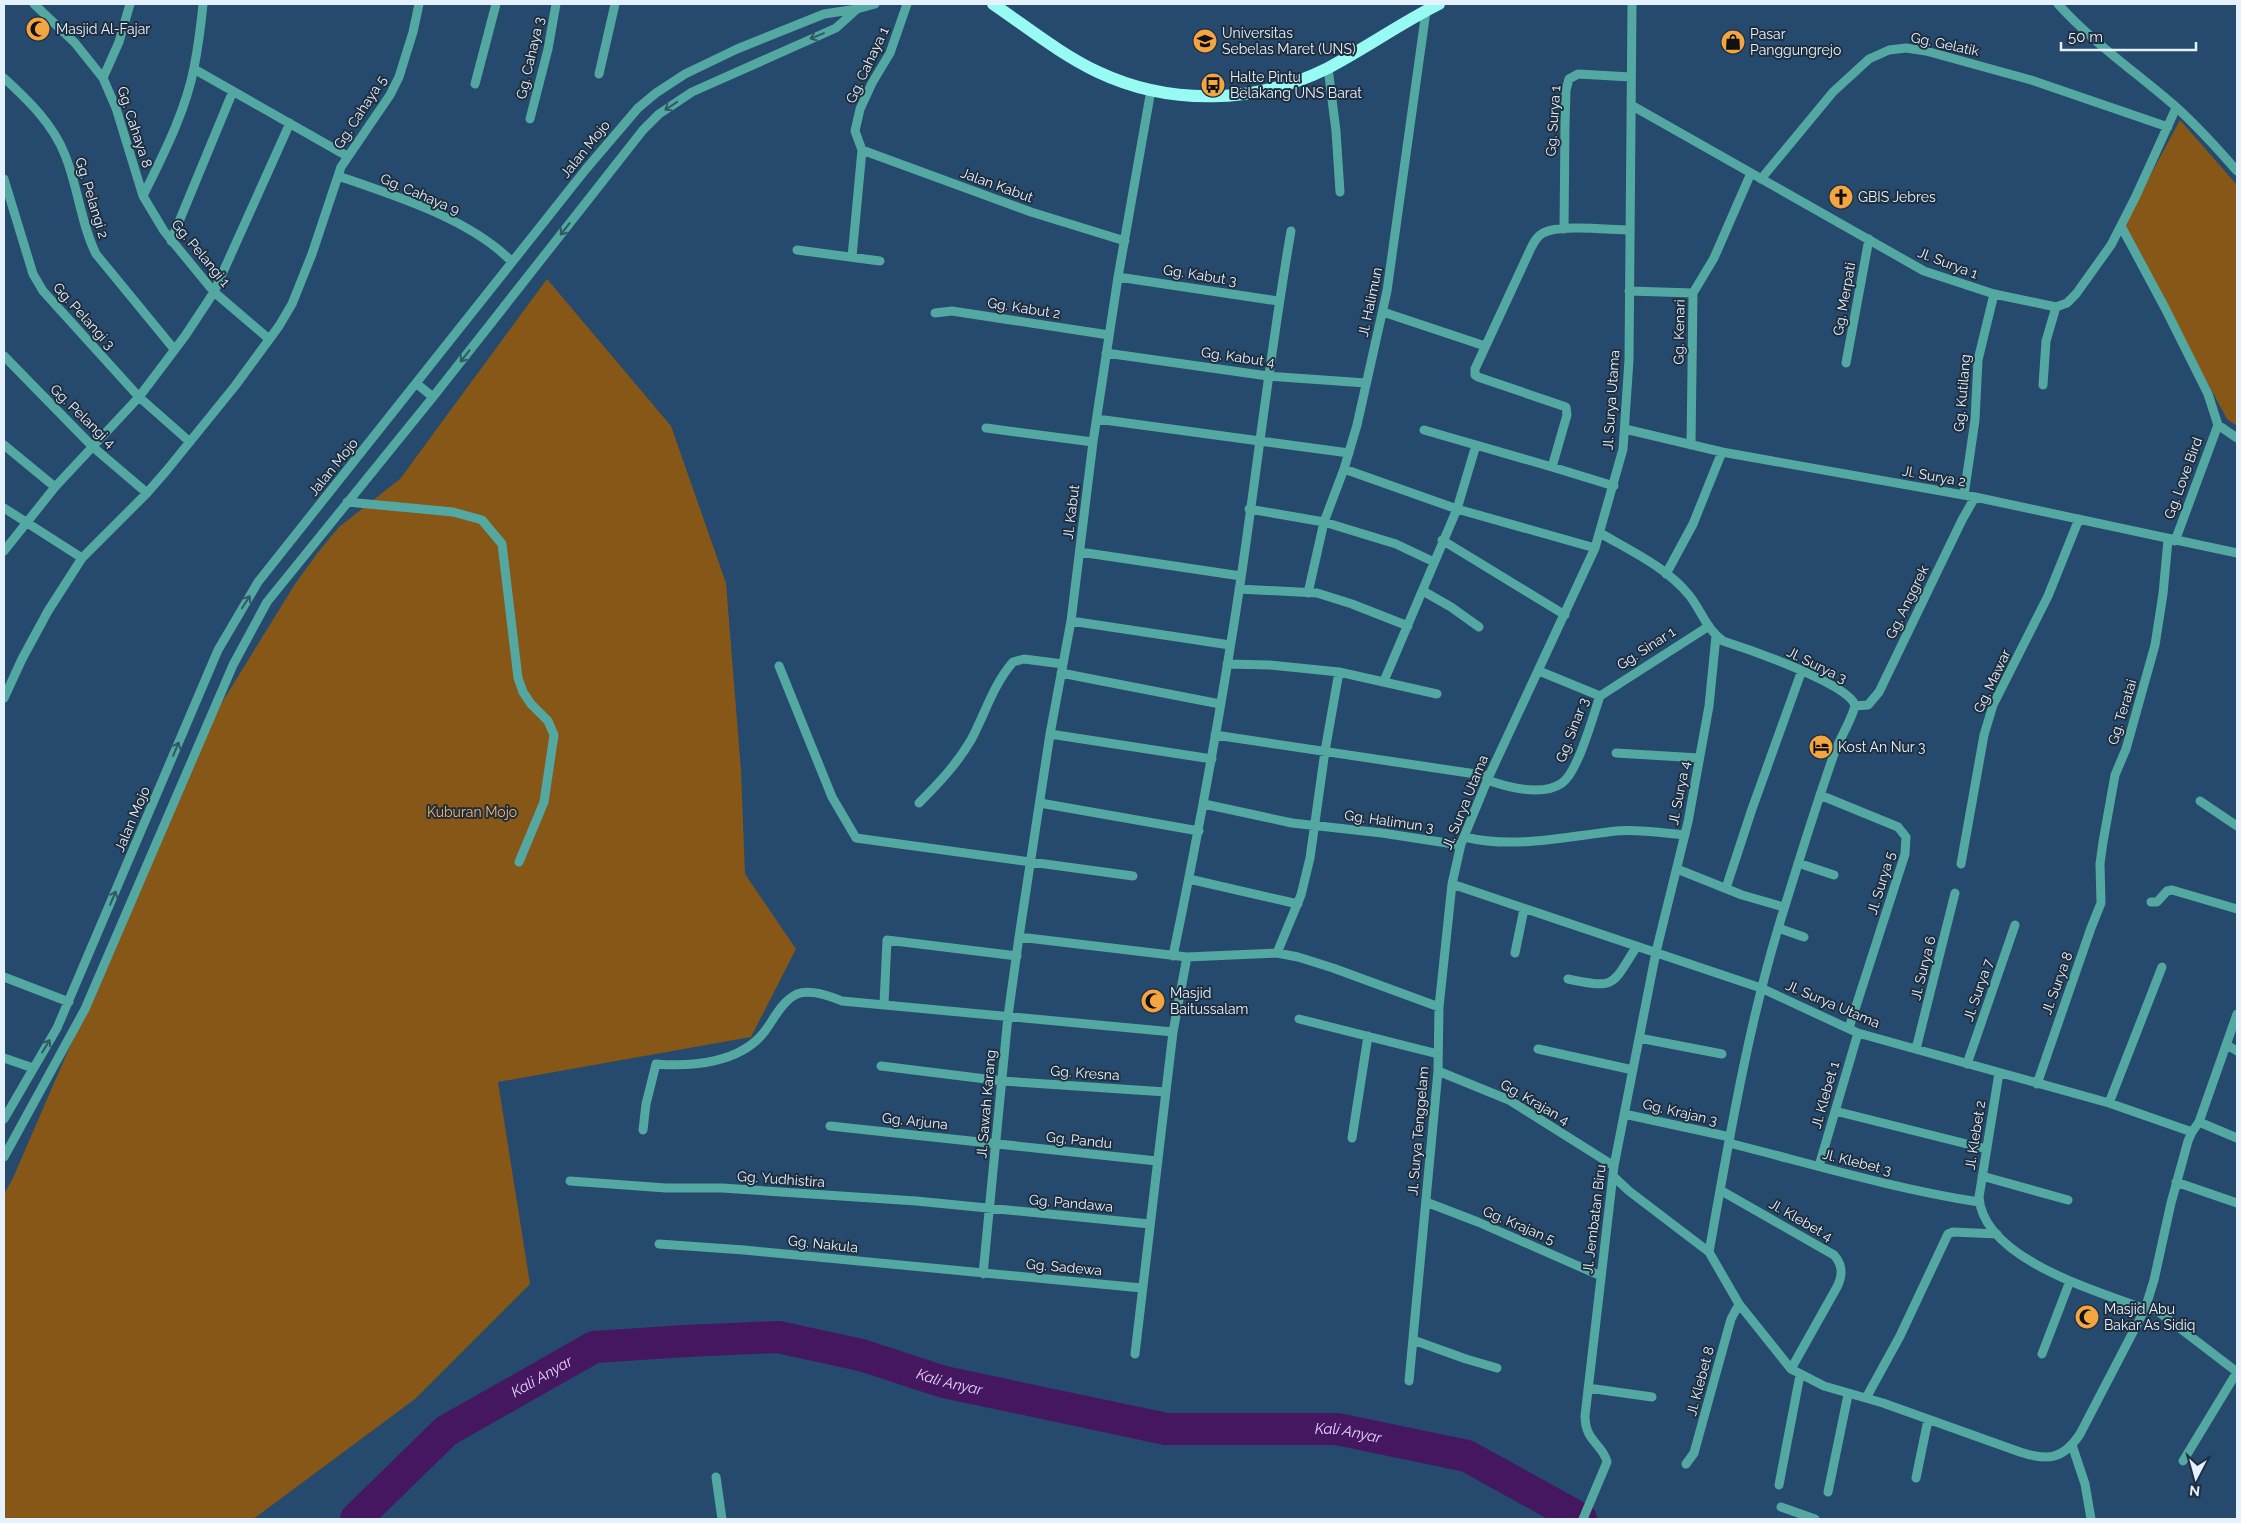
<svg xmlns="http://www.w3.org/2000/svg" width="2241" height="1523" viewBox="0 0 2241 1523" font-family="Raleway,sans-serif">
	<rect width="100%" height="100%" fill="#254a6d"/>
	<path fill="#865716" d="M 2180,120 L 2237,185 L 2237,426 L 2227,419 L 2123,226 Z
		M 547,279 L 671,426 L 726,583 L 741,771 L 745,874 L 796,949 L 751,1037 L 498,1082 L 530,1284 L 415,1399 L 256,1517 L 252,1519 L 4,1519 L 4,1194 L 13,1178 L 138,889 L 221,704 L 295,584 L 319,551 L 339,527 L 400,479 Z"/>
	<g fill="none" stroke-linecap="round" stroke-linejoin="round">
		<path stroke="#441760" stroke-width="32" id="s1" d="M 356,1519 L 446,1431 L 594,1347 L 686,1341 L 778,1337 L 861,1355 L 944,1382 L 1166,1429 L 1337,1429 L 1467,1456 L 1581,1519"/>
		<path stroke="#53a8a2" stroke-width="9" d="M 34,4 L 75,43 L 103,78 L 116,108 L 143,196 L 164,231 L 214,292 L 269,339
			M 1632,4 L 1629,360 L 1623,449 L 1595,548 L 1489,776 L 1461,844 L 1452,884 L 1761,988 L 1858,1033 L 2109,1103 L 2192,1132
			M 2058,4 C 2093,43 2137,73 2176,107 C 2198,127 2218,149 2237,171
			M 1328,68 L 1336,131 L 1340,192
			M 194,69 L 347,156
			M 599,74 L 615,4
			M 4,78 C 28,100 53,124 65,155 C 78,187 81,224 96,254 L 174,349
			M 103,78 L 119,42 L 130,4
			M 475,84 L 496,4
			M 1631,105 L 1924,271 L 1994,294 L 2056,307 L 2067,303 L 2076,294 L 2111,245 L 2135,198 L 2176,108
			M 530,119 L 548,49 L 556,4
			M 862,150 L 1031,212 L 1125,241
			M 338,176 C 393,195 471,219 512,262
			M 4,179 L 33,274 L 43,291 L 139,397 L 190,442
			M 1761,179 L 1833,92 L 1869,59 L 1889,50 L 1906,48 L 1926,51 L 2031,80 L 2168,127
			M 143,196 C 163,155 185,113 194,68 C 198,47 201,25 203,4
			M 2121,226 L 2165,308 L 2208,394 L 2218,425 L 2237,438
			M 1564,229 L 1565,125 L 1566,90 L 1569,79 L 1578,74 L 1631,77
			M 171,241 L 233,91
			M 797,250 L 880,261
			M 852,257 L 862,150 L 855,131 L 860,109 L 872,83 L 890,53 L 907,4
			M 1118,277 L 1278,301
			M 1629,291 L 1693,293
			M 1383,312 L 1485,346
			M 935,313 L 952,311 L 1109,335
			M 1106,353 L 1268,376 L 1366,383
			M 4,356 L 93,447 L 147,493
			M 1846,363 L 1869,239
			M 417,384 L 433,397
			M 2043,385 L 2046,341 L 2056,307
			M 1097,419 L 1349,453
			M 986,428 L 1093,442
			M 1625,429 L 1722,452 L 1975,497 L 2237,553
			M 1424,430 L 1552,467 L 1567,415 L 1566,407 L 1478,377 L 1475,375 L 1475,369 L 1531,248 C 1534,242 1537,236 1543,233 C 1560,224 1610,230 1630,230
			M 4,445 L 55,487
			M 1691,445 L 1693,293 L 1714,258 L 1751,173
			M 1552,467 L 1614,486
			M 1344,469 L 1457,509 L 1595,548
			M 1964,495 L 1975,420 L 1978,360 L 1994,294
			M 347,502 L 453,512 L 482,520 L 502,544 L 518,678 L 523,692 L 531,704 L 548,721 L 554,735 L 544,802 L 519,862
			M 4,508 L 82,558
			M 1249,509 L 1324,522 L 1396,544 L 1434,562
			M 1600,533 C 1631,551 1666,567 1689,595 C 1701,610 1707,630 1723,641 C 1748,649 1847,683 1855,705 C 1853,718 1838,741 1833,757 C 1814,811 1797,867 1780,922 C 1747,1030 1729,1141 1709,1252
			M 1442,540 L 1565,615
			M 2175,541 L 2218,425
			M 4,551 L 55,487 L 139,397 L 185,336 L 214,292 L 290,123
			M 1080,552 L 1241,576
			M 1666,574 L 1693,524 L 1722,452
			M 1239,589 L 1317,593 L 1352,604 L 1408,626
			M 1423,591 L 1451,607 L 1479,627
			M 1308,593 L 1324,522 L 1344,469 L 1357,425 L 1387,291 L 1426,11
			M 1071,621 L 1230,645
			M 1227,664 L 1269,665 L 1339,672 L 1437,694
			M 779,666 L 832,797 L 856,838 L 1133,876
			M 1539,671 L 1600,696
			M 1061,673 L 1220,704
			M 1384,681 L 1457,509 L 1476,445
			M 1600,696 L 1709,626
			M 4,698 L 22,659 L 48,611 L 82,558 L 147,493 L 167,470 L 235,386 L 279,326 L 292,304 L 312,254 L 341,167 L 390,95 L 399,77 L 413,32 L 419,4
			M 1855,706 L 1868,705 L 1879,692 L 1962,520 L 1975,497
			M 1050,734 L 1212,759
			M 1215,735 L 1489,776
			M 1616,753 L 1699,758
			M 1487,780 C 1507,787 1542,797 1562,783 C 1578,772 1593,716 1600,696
			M 1820,795 L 1898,827 L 1906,837 L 1905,854 L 1849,1028
			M 2200,801 L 2237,826
			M 919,803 C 938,784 957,764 971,740 C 985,714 993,685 1013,662 L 1024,659 L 1063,664
			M 1040,803 L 1199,831
			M 1204,804 L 1292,823 L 1382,833 L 1460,845
			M 1464,837 C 1515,849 1564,837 1616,831 C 1639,829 1662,833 1685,835
			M 1798,863 L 1834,875
			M 1961,864 L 1984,735 L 1993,705 L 2048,596 L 2079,519
			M 1677,869 L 1742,895 L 1780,906
			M 1189,879 L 1298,904
			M 1726,888 L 1752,809 L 1802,670
			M 2151,902 L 2157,902 L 2167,891 L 2172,890 L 2237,909
			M 1778,928 L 1804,937
			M 1019,937 L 1187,957 L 1277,953 L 1298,957 L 1333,968 L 1439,1007
			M 1277,953 L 1301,895 L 1310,858 L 1325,751 L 1339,672
			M 1515,953 L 1524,909
			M 1173,956 C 1199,831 1222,705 1241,578 C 1258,462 1271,346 1291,231
			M 4,977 L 69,1002
			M 1568,979 C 1617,989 1611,986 1637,946
			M 884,1004 L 887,940 L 1017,956
			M 1299,1019 L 1438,1054
			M 1639,1038 L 1722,1054
			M 2227,1045 L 2237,1051
			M 1538,1049 L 1633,1070
			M 1916,1049 L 1955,893
			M 4,1058 L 33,1068
			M 1967,1064 L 2015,925
			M 881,1066 L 1002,1081 L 1166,1092
			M 1438,1071 L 1509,1100 L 1614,1166
			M 1999,1073 L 1979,1197 C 1983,1259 2097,1291 2145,1309
			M 2037,1084 L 2091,928 L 2101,903 L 2100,864 L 2103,842 L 2115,775 L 2126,749 L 2155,645 L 2163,594 L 2168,540
			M 2109,1103 L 2162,967
			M 1835,1111 L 1987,1149
			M 1624,1114 L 1730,1137
			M 4,1119 L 57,1028 L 218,650 L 258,582 L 586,169 L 638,108 L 656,93 L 685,74 L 737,49 L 824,14 L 857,9 L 875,4
			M 2199,1122 L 2237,1138
			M 830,1126 L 1157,1161
			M 643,1130 L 646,1104 L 656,1064 C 692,1067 741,1063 765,1031 C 774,1019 782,1001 797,994 C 811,989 829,996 842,1001 L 1173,1032
			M 1352,1138 L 1368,1036
			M 1729,1143 C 1812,1164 1895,1189 1979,1202
			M 4,1157 L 85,1009 L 233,665 L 267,602 L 433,397 L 643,130 L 659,114 L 692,92 L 836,28 L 857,9
			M 1819,1166 L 1858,1033
			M 1613,1176 L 1629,1191 L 1709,1252 L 1739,1304 L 1791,1369 L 1824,1386 L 1883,1403 L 2020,1452 C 2047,1461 2063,1460 2080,1434 L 2145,1309 L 2154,1280 L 2171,1203 L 2188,1141 L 2192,1132 L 2199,1122 L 2237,1014
			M 1982,1176 L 2068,1200
			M 570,1181 L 666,1188 L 722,1188 L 916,1201 L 1150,1224
			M 2176,1182 L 2237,1203
			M 1720,1190 L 1834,1255 C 1843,1265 1843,1275 1837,1287 L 1791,1369
			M 1426,1202 L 1478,1222 L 1601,1276
			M 659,1244 L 744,1250 L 1142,1288
			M 983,1274 L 1008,1016 L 1019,937 L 1050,734 L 1071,621 L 1093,442 L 1118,277 L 1151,90
			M 2147,1303 L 2237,1372
			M 1413,1340 L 1466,1359 L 1497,1368
			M 1135,1354 L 1173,1032 L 1187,957
			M 2042,1354 L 2070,1281
			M 1409,1381 L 1438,1071 L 1439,1007 L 1452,884
			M 1588,1388 L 1652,1397
			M 1866,1398 L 1900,1336 L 1948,1234 L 1953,1232 L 1997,1234
			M 2072,1445 L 2085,1484 L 2091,1519
			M 2183,1461 L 2237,1372
			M 1686,1464 L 1694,1453 L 1731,1319 L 1739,1304
			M 716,1477 L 722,1519
			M 1916,1478 L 1928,1420
			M 1779,1485 L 1800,1375
			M 1828,1492 L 1848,1395
			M 1781,1507 L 1815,1519
			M 1583,1519 L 1607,1462 C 1603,1444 1585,1442 1585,1416 L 1614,1166 L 1656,952 L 1688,822 L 1709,706 L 1716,636"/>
		<path stroke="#98fbf3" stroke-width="12" d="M 993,4 C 1027,27 1060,54 1098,72 C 1170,106 1257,104 1328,68 C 1366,48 1401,23 1439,4"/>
	</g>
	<defs><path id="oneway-shaft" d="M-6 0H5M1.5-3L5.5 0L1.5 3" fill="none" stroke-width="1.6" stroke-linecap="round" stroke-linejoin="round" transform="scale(1.25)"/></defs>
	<g stroke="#315962">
		<use href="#oneway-shaft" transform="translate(817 36) rotate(158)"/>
		<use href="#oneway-shaft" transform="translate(671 106) rotate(146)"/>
		<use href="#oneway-shaft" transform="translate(565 229) rotate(128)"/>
		<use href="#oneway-shaft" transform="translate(465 356) rotate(128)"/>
		<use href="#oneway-shaft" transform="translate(246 602) rotate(-57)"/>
		<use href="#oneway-shaft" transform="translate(176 749) rotate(-67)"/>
		<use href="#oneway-shaft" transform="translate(113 898) rotate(-67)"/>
		<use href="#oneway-shaft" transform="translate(46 1046) rotate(-59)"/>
	</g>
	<defs>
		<symbol id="mosque-disc" viewBox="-11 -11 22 22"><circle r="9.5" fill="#f2a541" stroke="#1f2f3f"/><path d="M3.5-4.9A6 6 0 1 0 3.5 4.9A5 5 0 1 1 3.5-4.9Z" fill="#111"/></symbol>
		<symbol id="university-disc" viewBox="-11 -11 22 22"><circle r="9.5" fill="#f2a541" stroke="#1f2f3f"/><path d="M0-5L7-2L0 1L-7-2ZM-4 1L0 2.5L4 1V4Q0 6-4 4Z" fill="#111"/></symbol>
		<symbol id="shop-disc" viewBox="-11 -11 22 22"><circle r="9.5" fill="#f2a541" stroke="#1f2f3f"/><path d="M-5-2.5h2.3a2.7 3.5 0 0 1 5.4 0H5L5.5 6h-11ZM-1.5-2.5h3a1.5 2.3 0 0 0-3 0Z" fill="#111"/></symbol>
		<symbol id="bus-disc" viewBox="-11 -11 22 22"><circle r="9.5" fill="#f2a541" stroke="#1f2f3f"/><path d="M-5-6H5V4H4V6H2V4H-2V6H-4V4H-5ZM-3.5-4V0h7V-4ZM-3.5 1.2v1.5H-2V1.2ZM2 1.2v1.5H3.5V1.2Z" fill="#111"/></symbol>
		<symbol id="church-disc" viewBox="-11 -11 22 22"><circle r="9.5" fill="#f2a541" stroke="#1f2f3f"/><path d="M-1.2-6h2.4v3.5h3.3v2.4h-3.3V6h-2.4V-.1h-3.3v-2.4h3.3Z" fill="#111"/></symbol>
		<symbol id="hotel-disc" viewBox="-11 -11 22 22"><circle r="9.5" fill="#f2a541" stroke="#1f2f3f"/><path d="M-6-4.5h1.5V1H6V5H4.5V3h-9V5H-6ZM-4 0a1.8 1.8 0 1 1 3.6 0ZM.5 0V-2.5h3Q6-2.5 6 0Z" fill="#111"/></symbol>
	</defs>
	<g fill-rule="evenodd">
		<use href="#mosque-disc" x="24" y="15" width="28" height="28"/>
		<use href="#university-disc" x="1191" y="27" width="28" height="28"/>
		<use href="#shop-disc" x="1719" y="28" width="28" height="28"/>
		<use href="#bus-disc" x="1199" y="71" width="28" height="28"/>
		<use href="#church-disc" x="1827" y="183" width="28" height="28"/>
		<use href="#hotel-disc" x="1807" y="733" width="28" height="28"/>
		<use href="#mosque-disc" x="1139" y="987" width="28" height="28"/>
		<use href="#mosque-disc" x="2073" y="1303" width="28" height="28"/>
	</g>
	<g text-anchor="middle" stroke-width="4" stroke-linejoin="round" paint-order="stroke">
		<g font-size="14" fill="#e5f1fe" stroke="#1f2f3f" text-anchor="start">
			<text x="56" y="34">Masjid Al-Fajar</text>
			<text x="1222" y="38">Universitas<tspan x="1222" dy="16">Sebelas Maret (UNS)</tspan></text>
			<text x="1750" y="39">Pasar<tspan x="1750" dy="16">Panggungrejo</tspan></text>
			<text x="1230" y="82">Halte Pintu<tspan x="1230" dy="16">Belakang UNS Barat</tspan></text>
			<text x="1858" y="202">GBIS Jebres</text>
			<text x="1838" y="752">Kost An Nur 3</text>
			<text x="1170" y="998">Masjid<tspan x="1170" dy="16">Baitussalam</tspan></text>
			<text x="2104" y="1314">Masjid Abu<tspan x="2104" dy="16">Bakar As Sidiq</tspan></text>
		</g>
		<g font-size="14" fill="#e5f1fe" stroke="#1f2f3f">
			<text transform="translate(1945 44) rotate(12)" y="5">Gg. Gelatik</text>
			<text transform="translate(530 58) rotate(-77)" y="5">Gg. Cahaya 3</text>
			<text transform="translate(867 65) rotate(-65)" y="5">Gg. Cahaya 1</text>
			<text transform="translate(360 112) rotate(-57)" y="5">Gg. Cahaya 5</text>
			<text transform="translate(1553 121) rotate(-86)" y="5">Gg. Surya 1</text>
			<text transform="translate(135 127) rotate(72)" y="5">Gg. Cahaya 8</text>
			<text transform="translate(585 149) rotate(-51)" y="5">Jalan Mojo</text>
			<text transform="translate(997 185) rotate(20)" y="5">Jalan Kabut</text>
			<text transform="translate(420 194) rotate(23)" y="5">Gg. Cahaya 9</text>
			<text transform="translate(92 198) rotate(73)" y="5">Gg. Pelangi 2</text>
			<text transform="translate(201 253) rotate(50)" y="5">Gg. Pelangi 1</text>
			<text transform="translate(1948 263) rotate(21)" y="5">Jl. Surya 1</text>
			<text transform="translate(1200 275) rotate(9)" y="5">Gg. Kabut 3</text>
			<text transform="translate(1844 299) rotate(-80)" y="5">Gg. Merpati</text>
			<text transform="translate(1370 302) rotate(-78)" y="5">Jl. Halimun</text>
			<text transform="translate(1024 308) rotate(9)" y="5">Gg. Kabut 2</text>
			<text transform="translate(84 316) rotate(48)" y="5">Gg. Pelangi 3</text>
			<text transform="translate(1679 332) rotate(-89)" y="5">Gg. Kenari</text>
			<text transform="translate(1238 357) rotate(8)" y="5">Gg. Kabut 4</text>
			<text transform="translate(1962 393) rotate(-85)" y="5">Gg. Kutilang</text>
			<text transform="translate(1611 400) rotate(-86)" y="5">Jl. Surya Utama</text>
			<text transform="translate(83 416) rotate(44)" y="5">Gg. Pelangi 4</text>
			<text transform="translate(333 467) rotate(-51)" y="5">Jalan Mojo</text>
			<text transform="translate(1934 476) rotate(10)" y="5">Jl. Surya 2</text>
			<text transform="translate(2183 478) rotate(-70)" y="5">Gg. Love Bird</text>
			<text transform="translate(1071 512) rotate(-83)" y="5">Jl. Kabut</text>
			<text transform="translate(1907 602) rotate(-64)" y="5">Gg. Anggrek</text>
			<text transform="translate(1646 648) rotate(-33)" y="5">Gg. Sinar 1</text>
			<text transform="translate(1817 665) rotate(26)" y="5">Jl. Surya 3</text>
			<text transform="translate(1992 681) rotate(-65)" y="5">Gg. Mawar</text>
			<text transform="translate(2122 712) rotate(-73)" y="5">Gg. Teratai</text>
			<text transform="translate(1572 730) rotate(-69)" y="5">Gg. Sinar 3</text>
			<text transform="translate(1679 793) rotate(-79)" y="5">Jl. Surya 4</text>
			<text transform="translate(1465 802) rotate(-68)" y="5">Jl. Surya Utama</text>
			<text transform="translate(132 819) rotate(-67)" y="5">Jalan Mojo</text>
			<text transform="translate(1389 821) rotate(8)" y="5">Gg. Halimun 3</text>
			<text transform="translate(1881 883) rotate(-73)" y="5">Jl. Surya 5</text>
			<text transform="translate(1923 968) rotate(-76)" y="5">Jl. Surya 6</text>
			<text transform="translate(2057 983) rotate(-70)" y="5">Jl. Surya 8</text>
			<text transform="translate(1978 990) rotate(-71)" y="5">Jl. Surya 7</text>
			<text transform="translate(1833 1004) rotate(23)" y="5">Jl. Surya Utama</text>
			<text transform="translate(1085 1073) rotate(4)" y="5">Gg. Kresna</text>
			<text transform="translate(1825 1095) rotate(-74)" y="5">Jl. Klebet 1</text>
			<text transform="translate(1535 1102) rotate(30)" y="5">Gg. Krajan 4</text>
			<text transform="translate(986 1104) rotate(-85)" y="5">Jl. Sawah Karang</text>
			<text transform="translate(1680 1112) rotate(13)" y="5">Gg. Krajan 3</text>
			<text transform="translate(915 1121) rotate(6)" y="5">Gg. Arjuna</text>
			<text transform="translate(1418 1131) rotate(-85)" y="5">Jl. Surya Tenggelam</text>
			<text transform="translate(1975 1135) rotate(-81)" y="5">Jl. Klebet 2</text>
			<text transform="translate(1079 1140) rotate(6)" y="5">Gg. Pandu</text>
			<text transform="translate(1857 1162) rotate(14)" y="5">Jl. Klebet 3</text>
			<text transform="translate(781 1179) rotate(4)" y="5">Gg. Yudhistira</text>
			<text transform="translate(1071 1203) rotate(5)" y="5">Gg. Pandawa</text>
			<text transform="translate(1594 1219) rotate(-83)" y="5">Jl. Jembatan Biru</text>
			<text transform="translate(1801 1220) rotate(30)" y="5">Jl. Klebet 4</text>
			<text transform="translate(1519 1225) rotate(23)" y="5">Gg. Krajan 5</text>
			<text transform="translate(823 1244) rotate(6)" y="5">Gg. Nakula</text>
			<text transform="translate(1064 1267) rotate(5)" y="5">Gg. Sadewa</text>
			<text transform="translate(1700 1381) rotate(-75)" y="5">Jl. Klebet 8</text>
		</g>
		<g font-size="14" fill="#f7b464" stroke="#1f2f3f">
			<text x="472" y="817">Kuburan Mojo</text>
		</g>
		<g font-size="15" font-style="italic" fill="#e7d0fb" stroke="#1f2f3f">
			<text dy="5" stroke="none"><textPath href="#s1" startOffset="236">Kali Anyar</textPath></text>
			<text dy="5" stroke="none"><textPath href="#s1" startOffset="658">Kali Anyar</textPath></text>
			<text dy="5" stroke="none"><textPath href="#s1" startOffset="1062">Kali Anyar</textPath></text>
		</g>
	</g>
	<rect width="2241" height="1523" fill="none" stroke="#e5f1fe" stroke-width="10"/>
	<g transform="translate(2196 1478) rotate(186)" stroke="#1f2f3f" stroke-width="4" paint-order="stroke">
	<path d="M0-4L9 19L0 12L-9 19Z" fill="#e5f1fe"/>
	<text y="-8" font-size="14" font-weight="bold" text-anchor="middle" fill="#e5f1fe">N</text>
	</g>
	<path d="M2061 42v8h135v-8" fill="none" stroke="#e5f1fe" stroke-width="2.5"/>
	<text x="2068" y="42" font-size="15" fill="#e5f1fe" stroke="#1f2f3f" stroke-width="4" paint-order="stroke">50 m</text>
</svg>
